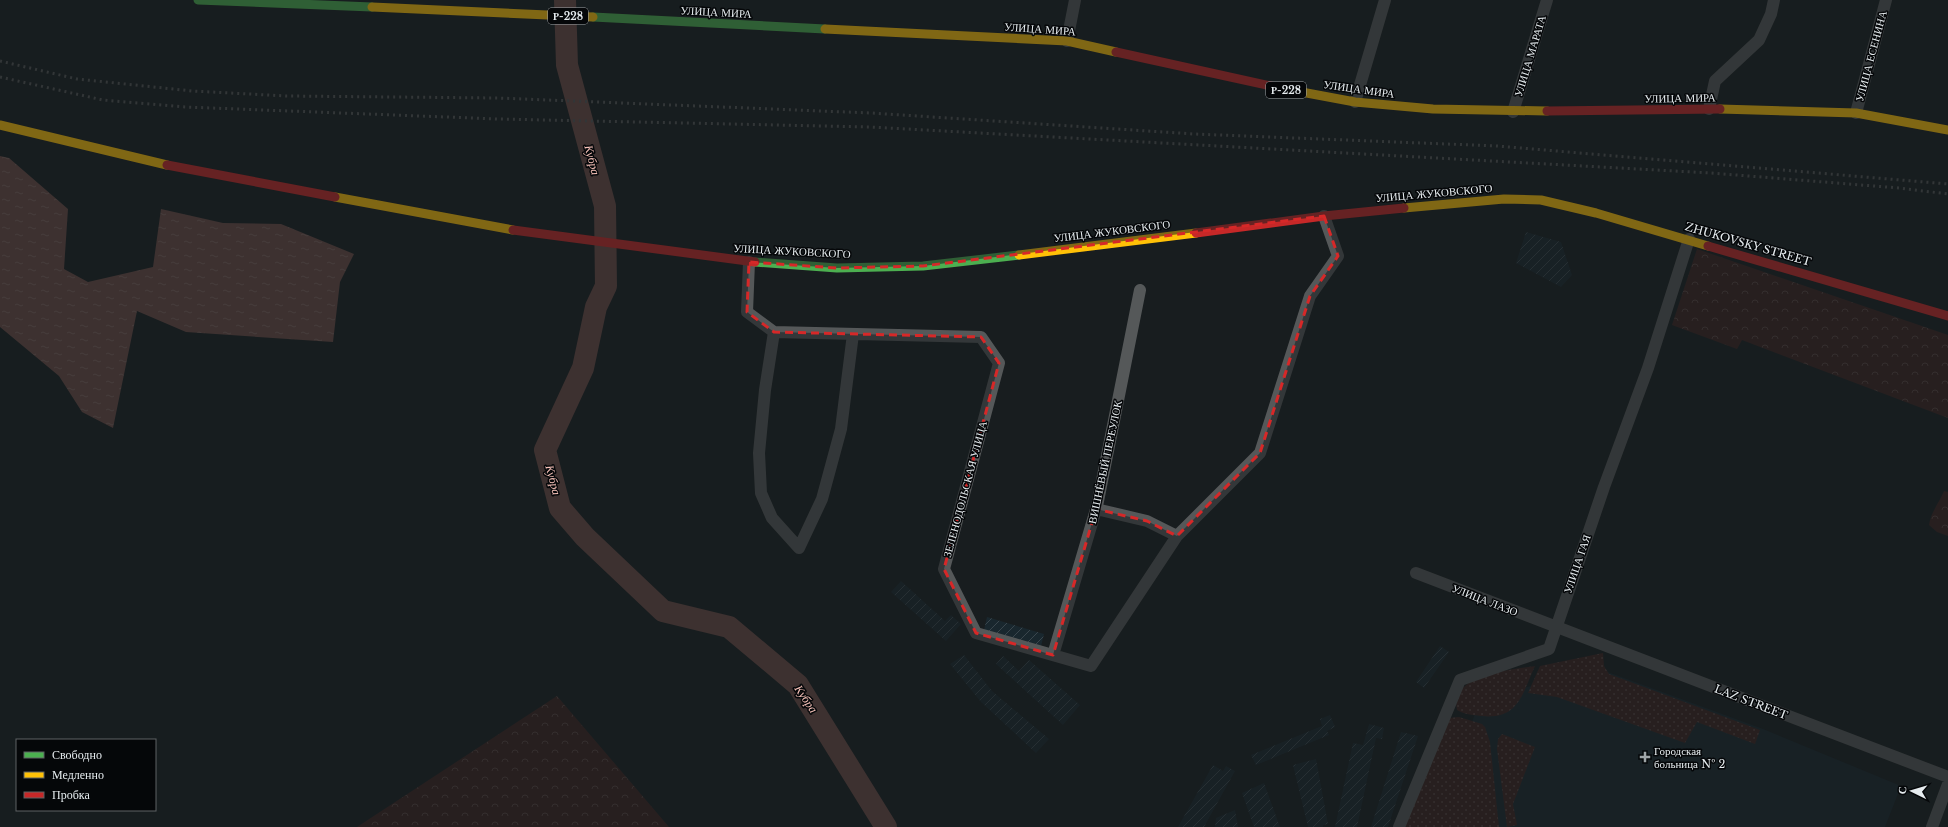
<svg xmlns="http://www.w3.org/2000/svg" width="1948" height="827" viewBox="0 0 1948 827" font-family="'Libre Baskerville',serif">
	<defs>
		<pattern id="industrial-furrows" width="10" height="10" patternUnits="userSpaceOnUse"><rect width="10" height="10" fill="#19272e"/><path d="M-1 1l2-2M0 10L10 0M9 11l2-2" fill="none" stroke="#3a464d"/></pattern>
		<pattern id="green-dots" width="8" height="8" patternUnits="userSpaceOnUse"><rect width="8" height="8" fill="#3b2320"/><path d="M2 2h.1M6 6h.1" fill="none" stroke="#574341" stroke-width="1.8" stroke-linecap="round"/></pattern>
		<pattern id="forest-crowns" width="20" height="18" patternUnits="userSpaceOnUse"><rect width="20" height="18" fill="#3b2320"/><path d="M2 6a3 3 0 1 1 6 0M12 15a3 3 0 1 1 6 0" fill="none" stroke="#574341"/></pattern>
		<pattern id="water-ripples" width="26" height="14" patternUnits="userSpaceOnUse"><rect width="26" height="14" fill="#6a4a46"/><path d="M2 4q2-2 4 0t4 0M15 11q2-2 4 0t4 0" fill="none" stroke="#7f6461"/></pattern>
	</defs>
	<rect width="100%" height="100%" fill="#181d1f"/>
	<path fill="#19272e" d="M 1605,671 L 1763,729 L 1901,786 L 1885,827 L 1431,827 L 1482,696 Z"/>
	<path fill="url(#industrial-furrows)" d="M 1526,232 L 1561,242 L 1572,275 L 1561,287 L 1516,263 Z
		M 901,581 L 945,621 L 951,615 L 961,624 L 946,641 L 891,592 Z
		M 987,617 L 1044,634 L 1041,646 L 984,630 Z
		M 1440,646 L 1449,652 L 1424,688 L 1416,682 Z
		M 964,655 L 992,691 L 1049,739 L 1036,753 L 981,702 L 950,664 Z
		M 1003,656 L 1019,671 L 1029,660 L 1080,705 L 1063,725 L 996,664 Z
		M 1330,715 L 1335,727 L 1327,731 L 1329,735 L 1256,765 L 1251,755 L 1322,726 L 1320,719 Z
		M 1369,724 L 1384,728 L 1382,739 L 1376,738 L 1357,827 L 1335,827 L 1353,743 L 1363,745 Z
		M 1401,732 L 1418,736 L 1388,827 L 1371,827 Z
		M 1316,759 L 1328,824 L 1323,825 L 1323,827 L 1308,827 L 1293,765 Z
		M 1213,765 L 1223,771 L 1226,766 L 1235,771 L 1204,827 L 1178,827 Z
		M 1264,783 L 1280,827 L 1254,827 L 1242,793 Z
		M 1235,810 L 1238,827 L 1215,827 L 1216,818 Z"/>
	<path fill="url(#green-dots)" d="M 1603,653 L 1604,666 L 1609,674 L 1760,730 L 1755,744 L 1697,722 L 1685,743 L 1557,697 L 1528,693 L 1540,666 Z
		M 1535,666 C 1522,694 1519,720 1481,716 C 1473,715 1463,714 1457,710 C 1449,674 1511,670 1535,666 Z
		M 1459,717 L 1482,724 L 1485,727 L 1490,742 L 1499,827 L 1402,827 L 1448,718 Z
		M 1502,734 L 1535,747 L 1513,804 L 1517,825 L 1507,827 L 1497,749 L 1498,739 Z"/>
	<path fill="url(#forest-crowns)" d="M 1697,249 L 1948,335 L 1948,418 L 1742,340 L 1737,349 L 1672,325 Z
		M 1944,491 L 1948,492 L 1948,536 L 1937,532 L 1929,525 C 1931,512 1939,503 1944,491 Z
		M 557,696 L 669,827 L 357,827 Z"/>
	<path fill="url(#water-ripples)" d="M 0,156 L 9,158 L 68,209 L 64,269 L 88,282 L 153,267 L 161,209 L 223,223 L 281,224 L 354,254 L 340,282 L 333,342 L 186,332 L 137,311 L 113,428 L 82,412 L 59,376 L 0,327 Z"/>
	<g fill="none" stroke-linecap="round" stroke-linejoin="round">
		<path stroke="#6a4a46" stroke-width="22" d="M 565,0 L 567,65 L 605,206 L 606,286 L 596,307 L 583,368 L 545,450 L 560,508 L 585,537 L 663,611 L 729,627 L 798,685 L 886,827"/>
		<path stroke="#555859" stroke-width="12" d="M 1067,41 L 1075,0
			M 1355,102 L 1385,0
			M 1709,109 L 1715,81 L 1759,40 L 1771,14 L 1774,0
			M 1513,112 L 1547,0
			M 1856,113 L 1886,0
			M 749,262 L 747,312 L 774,332 L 981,337 L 999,363 L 944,569 L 976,633 L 1091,666 L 1177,536 L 1260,453 L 1310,296 L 1338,256 L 1324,216
			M 774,332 L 765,390 L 759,453 L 761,493 L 772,518 L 799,548 L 822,499 L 841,429 L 853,334
			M 1096,509 L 1147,521 L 1177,536
			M 1416,573 L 1948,777
			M 1053,655 L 1097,506 L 1140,290
			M 1399,827 L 1460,680 L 1549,649 L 1604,487 L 1648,368 L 1689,239
			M 1932,827 L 1948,784"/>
		<path stroke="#4caf50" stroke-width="9" d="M 198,0 L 372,7
			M 593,17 L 825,29
			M 755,262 L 837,268 L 923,266 L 1019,255"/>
		<path stroke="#ffc107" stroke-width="9" d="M 372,7 L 593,17
			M 825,29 L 1067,41 L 1116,52
			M 1280,88 L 1355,102 L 1433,109 L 1547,111
			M 1720,109 L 1856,113 L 1948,130
			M 0,125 L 167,165
			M 335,197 L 513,230
			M 1404,208 L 1504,199 L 1541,200 L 1596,213 L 1708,246
			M 1019,255 L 1196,233"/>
		<path stroke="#c62828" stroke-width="9" d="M 1116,52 L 1280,88
			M 1547,111 L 1720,109
			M 167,165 L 335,197
			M 513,230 L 755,262
			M 1196,233 L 1324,216 L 1404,208
			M 1708,246 L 1948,316"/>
		<path stroke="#525456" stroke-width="3" stroke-dasharray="2 4" stroke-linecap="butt" d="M 0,61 L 77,79 L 192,91 L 287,96 L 498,98 L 871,113 L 1194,134 L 1497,146 L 1948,184
			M 0,77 L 103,100 L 185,107 L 498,119 L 870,127 L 1711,173 L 1899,188 L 1948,194"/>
	</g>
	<path d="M0 0H1948V827H0ZM 1324,216 L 1338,256 L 1310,296 L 1260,453 L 1177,536 L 1147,521 L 1096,509 L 1053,655 L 976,633 L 944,569 L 999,363 L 981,337 L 774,332 L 747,312 L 749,262 L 837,268 L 923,266 Z" fill="#181d1f" fill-opacity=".55" fill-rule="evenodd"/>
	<path fill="none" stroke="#d62828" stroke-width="3" stroke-dasharray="8 5" stroke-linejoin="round" d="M 1324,216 L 1338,256 L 1310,296 L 1260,453 L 1177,536 L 1147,521 L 1096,509 L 1053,655 L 976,633 L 944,569 L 999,363 L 981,337 L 774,332 L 747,312 L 749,262 L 837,268 L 923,266 Z"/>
	<path fill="#9ea4a6" stroke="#050709" stroke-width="1.5" d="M1643 751h4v4h4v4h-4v4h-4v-4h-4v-4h4z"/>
	<g text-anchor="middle" stroke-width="3" stroke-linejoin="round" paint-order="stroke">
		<g fill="#050709" stroke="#a2a7aa" stroke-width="1">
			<rect x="548" y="8" width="40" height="16" rx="3"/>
			<rect x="1266" y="82" width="40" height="16" rx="3"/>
		</g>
		<g font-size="10" font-weight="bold" fill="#e6ecef">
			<text x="568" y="20">Р-228</text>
			<text x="1286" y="94">Р-228</text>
		</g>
		<g font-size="11" fill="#e6ecef" stroke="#050709">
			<text transform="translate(716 12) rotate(3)" y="4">УЛИЦА МИРА</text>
			<text transform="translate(1040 29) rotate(4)" y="4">УЛИЦА МИРА</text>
			<text transform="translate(1530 56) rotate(-73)" y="4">УЛИЦА МАРАТА</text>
			<text transform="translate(1871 56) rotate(-75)" y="4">УЛИЦА ЕСЕНИНА</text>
			<text transform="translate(1359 89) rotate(8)" y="4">УЛИЦА МИРА</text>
			<text transform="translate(1680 98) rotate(-1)" y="4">УЛИЦА МИРА</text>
			<text transform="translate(1434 193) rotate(-5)" y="4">УЛИЦА ЖУКОВСКОГО</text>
			<text transform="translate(1112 231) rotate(-7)" y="4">УЛИЦА ЖУКОВСКОГО</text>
			<text transform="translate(1748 244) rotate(16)" y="4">ZHUKOVSKY STREET</text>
			<text transform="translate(792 251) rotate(3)" y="4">УЛИЦА ЖУКОВСКОГО</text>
			<text transform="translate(1105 462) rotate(-78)" y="4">ВИШНЁВЫЙ ПЕРЕУЛОК</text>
			<text transform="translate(965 489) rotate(-75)" y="4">ЗЕЛЕНОДОЛЬСКАЯ УЛИЦА</text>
			<text transform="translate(1577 564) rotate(-71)" y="4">УЛИЦА ГАЯ</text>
			<text transform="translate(1485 600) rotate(21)" y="4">УЛИЦА ЛАЗО</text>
			<text transform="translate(1751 702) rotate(21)" y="4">LAZ STREET</text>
		</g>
		<g font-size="11" fill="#e6ecef" stroke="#050709" text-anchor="start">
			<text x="1654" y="755">Городская<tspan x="1654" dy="13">больница № 2</tspan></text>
		</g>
		<g font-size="12" font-style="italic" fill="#f7c2b9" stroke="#050709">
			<text transform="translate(592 160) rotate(75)" y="4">Кубра</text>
			<text transform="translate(553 480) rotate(75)" y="4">Кубра</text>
			<text transform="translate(806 699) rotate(56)" y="4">Кубра</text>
		</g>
	</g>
	<rect x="16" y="739" width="140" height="72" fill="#050709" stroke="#5f6365"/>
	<rect x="24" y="752" width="20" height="6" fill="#4caf50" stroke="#5f6365"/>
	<text x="52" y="759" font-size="12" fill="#e6ecef">Свободно</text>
	<rect x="24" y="772" width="20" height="6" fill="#ffc107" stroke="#5f6365"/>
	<text x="52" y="779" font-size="12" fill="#e6ecef">Медленно</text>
	<rect x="24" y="792" width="20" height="6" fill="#c62828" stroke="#5f6365"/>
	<text x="52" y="799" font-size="12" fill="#e6ecef">Пробка</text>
	<g transform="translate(1912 791) rotate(275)" stroke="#050709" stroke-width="3" paint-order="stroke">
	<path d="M0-3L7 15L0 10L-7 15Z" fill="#e6ecef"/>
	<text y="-6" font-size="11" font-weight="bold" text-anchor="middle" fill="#e6ecef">С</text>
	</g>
</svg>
